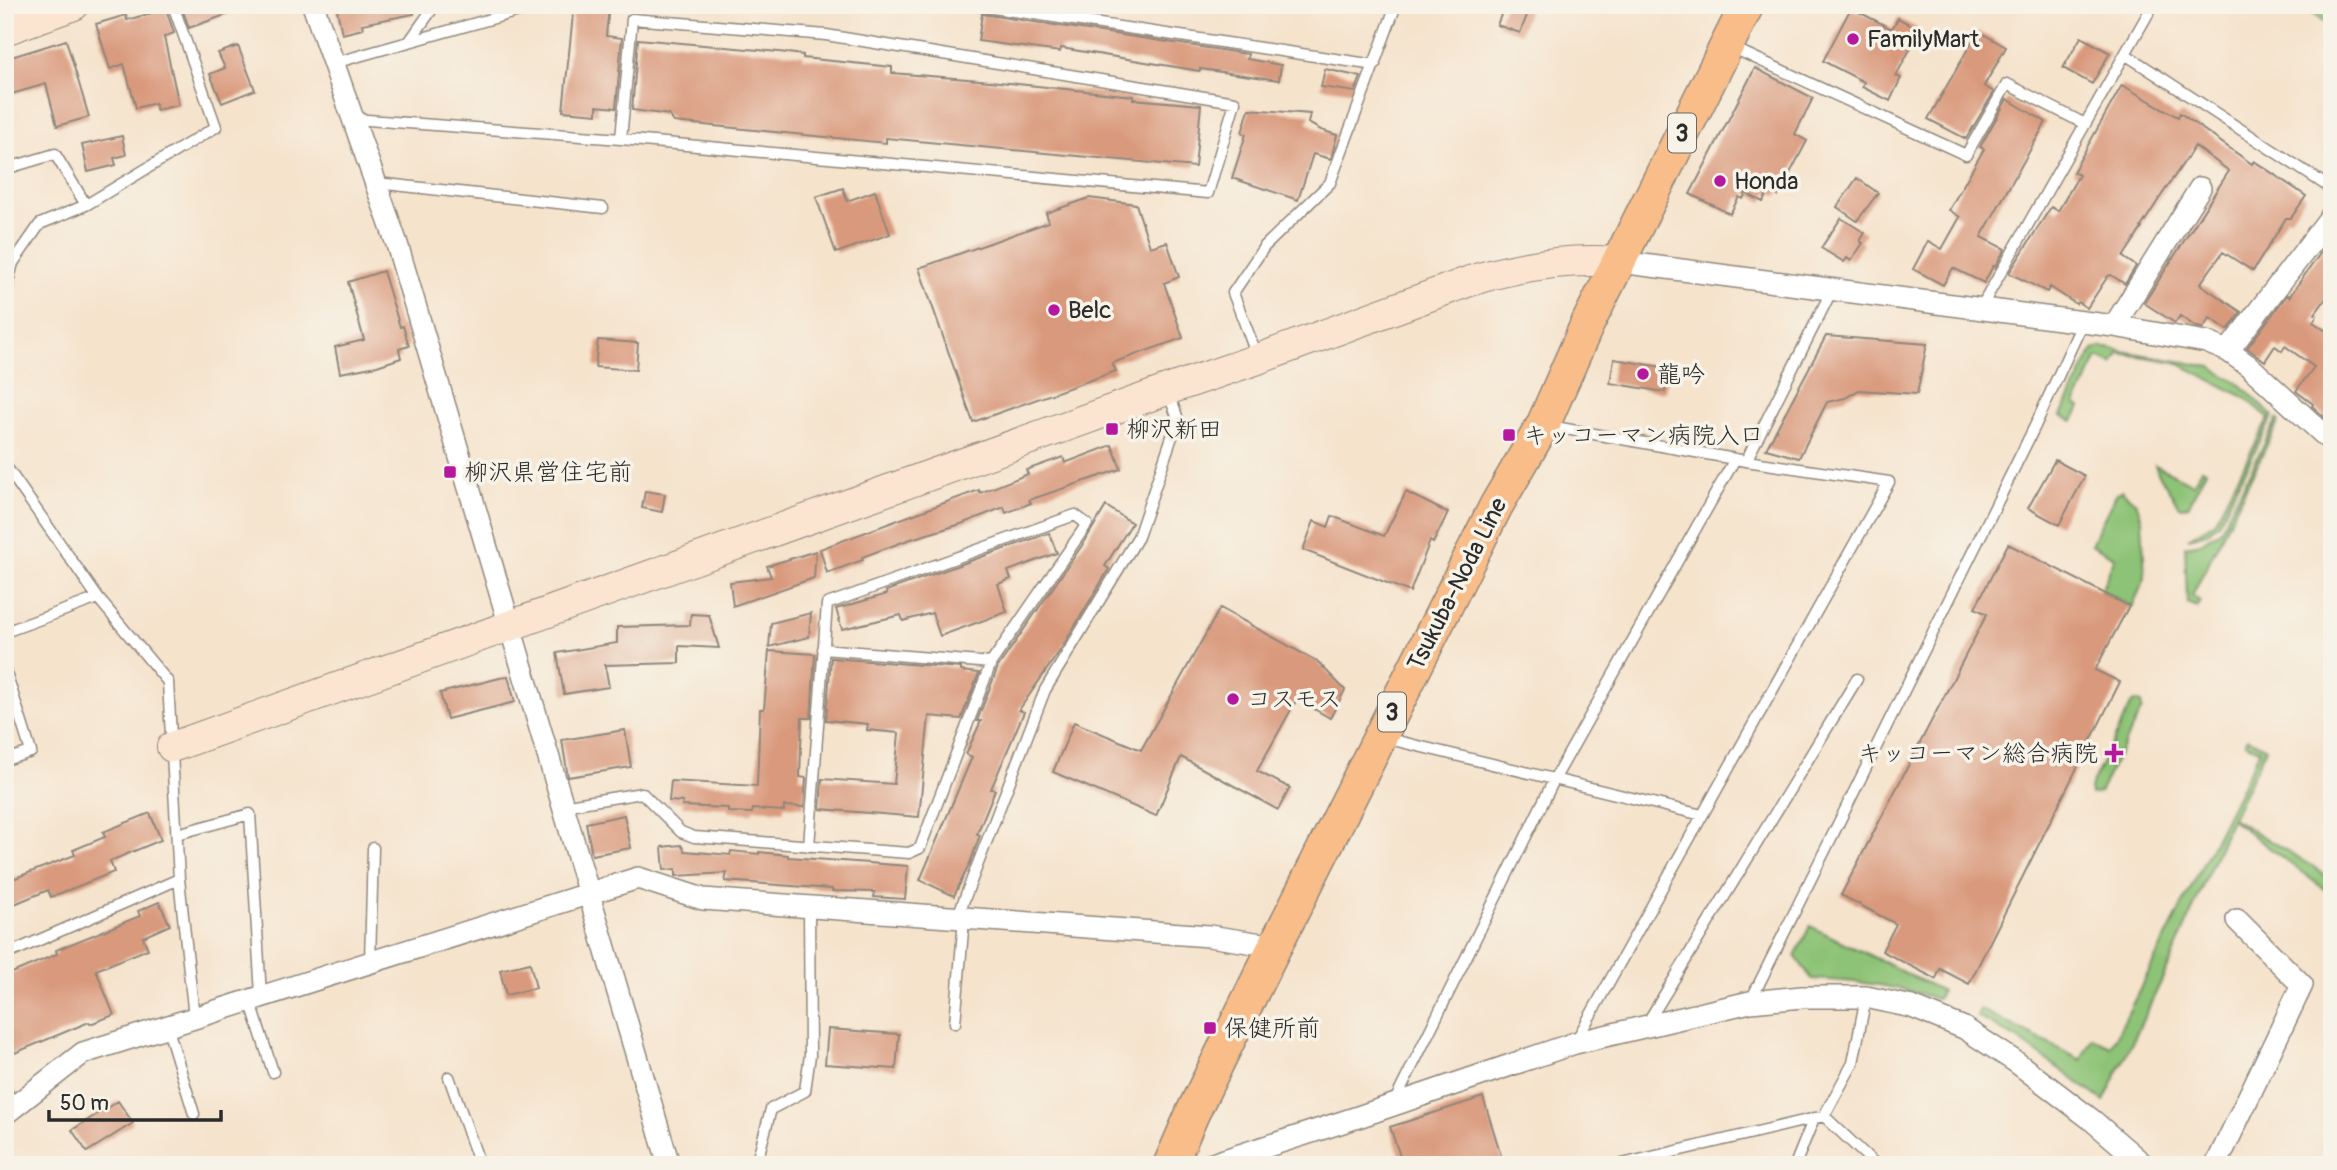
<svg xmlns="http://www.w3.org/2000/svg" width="2337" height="1170" viewBox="0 0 2337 1170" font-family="Pangolin,'Klee One',sans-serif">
	<rect width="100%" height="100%" fill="#f7f3e8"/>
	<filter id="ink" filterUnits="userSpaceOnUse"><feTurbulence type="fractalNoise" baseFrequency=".0143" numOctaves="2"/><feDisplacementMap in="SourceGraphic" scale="14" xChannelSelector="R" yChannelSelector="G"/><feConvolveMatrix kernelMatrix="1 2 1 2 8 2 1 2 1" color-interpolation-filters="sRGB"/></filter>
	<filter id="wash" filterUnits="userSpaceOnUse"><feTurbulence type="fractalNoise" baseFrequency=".00686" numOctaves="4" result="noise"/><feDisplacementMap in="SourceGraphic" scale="28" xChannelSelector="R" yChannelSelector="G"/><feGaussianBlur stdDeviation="1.57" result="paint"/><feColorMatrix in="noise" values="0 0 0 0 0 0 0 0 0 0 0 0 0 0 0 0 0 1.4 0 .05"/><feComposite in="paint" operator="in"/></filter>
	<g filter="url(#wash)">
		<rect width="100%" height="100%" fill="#f5e3cc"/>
		<path fill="#8dc376" stroke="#5c7750" stroke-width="2" d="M 2299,5 L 2332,5 L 2332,27 Z
			M 2101,347 L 2211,367 L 2241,385 L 2273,416 L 2219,522 L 2207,533 L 2188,538 L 2207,527 L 2215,520 L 2269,418 L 2246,398 L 2176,362 L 2119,353 L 2113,364 L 2098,357 L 2075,404 L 2080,407 L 2073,421 L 2061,416 L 2093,350 Z
			M 2277,419 L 2279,421 L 2192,596 L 2200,601 L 2197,607 L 2187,603 L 2185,546 L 2200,543 L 2220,531 Z
			M 2155,465 L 2193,484 L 2202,468 L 2206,470 L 2189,505 L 2182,507 L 2178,506 C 2173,493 2157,476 2155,465 Z
			M 2122,491 L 2136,502 L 2142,519 L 2145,578 L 2132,607 L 2101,591 L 2115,557 L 2091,544 L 2116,494 Z
			M 2135,701 L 2141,703 L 2142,709 L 2099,793 L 2091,795 L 2090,788 L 2132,703 Z
			M 2248,738 L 2266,748 L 2232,818 L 2314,867 L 2332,882 L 2332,895 L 2231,819 L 2170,963 L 2104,1101 L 2019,1040 L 1977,1016 L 1980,1009 L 2081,1060 L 2092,1038 L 2111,1047 L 2260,750 L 2245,743 Z
			M 1810,926 L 1942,991 L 1937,999 C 1896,985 1855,981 1812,979 L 1795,956 Z"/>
		<g id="blocks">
			<path fill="#d9997b" d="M 181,5 L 245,5 L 245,8 L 189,28 Z
				M 336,5 L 413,5 L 414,14 L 362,24 L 363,29 L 342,34 Z
				M 574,5 L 609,5 L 606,36 L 622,38 L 616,108 L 597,106 L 597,114 L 563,111 Z
				M 1505,5 L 1531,5 L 1520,33 L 1497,25 Z
				M 1851,8 L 1892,29 L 1898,18 L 1920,30 L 1896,76 L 1901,78 L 1890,101 L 1862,87 L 1864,82 L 1823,61 Z
				M 166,9 L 174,33 L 164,37 L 179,105 L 156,110 L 155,103 L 136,108 L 124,64 L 110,69 L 96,24 L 126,15 L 127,20 Z
				M 982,14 L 1248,54 L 1247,59 L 1281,65 L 1279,80 L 1200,69 L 1200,71 L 1061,48 L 1060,52 L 978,41 Z
				M 1978,31 L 2006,47 L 1984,86 L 1994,92 L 1966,139 L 1928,119 Z
				M 2081,37 L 2110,53 L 2092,84 L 2063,68 Z
				M 638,39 L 779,52 L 803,55 L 803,58 L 892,67 L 892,73 L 980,80 L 1133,96 L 1133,99 L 1201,105 L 1195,167 L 886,138 L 886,143 L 674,122 L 669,115 L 632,110 Z
				M 66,40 L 89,117 L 57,126 L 46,84 L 5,96 L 5,59 Z
				M 238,46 L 255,90 L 222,103 L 210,74 L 225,68 L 218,53 Z
				M 1755,68 L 1813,98 L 1795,134 L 1807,141 L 1778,196 L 1768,191 L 1763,202 L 1746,193 L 1743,199 L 1739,197 L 1730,214 L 1690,194 Z
				M 1325,69 L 1361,77 L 1355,92 L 1321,87 Z
				M 2122,85 L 2178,117 L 2180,113 L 2252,164 L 2254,161 L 2306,196 L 2291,218 L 2286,218 L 2253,271 L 2223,252 L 2200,284 L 2241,312 L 2228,330 L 2210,318 L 2203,328 L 2196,327 L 2180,316 L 2175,323 L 2144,303 L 2229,171 L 2195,146 L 2159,199 L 2141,227 L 2142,228 L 2123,257 L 2136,266 L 2125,284 L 2111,275 L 2108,276 L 2087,308 L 2078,302 L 2076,304 L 2050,287 L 2047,292 L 2009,273 L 2051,207 L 2058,211 L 2079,175 L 2073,172 Z
				M 2007,99 L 2046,122 L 1981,237 L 2005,249 L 1995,267 L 1993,266 L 1984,283 L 1953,268 L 1943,285 L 1913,269 L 1928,241 L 1942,249 L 1960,217 L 1949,210 L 1984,149 L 1980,147 Z
				M 1249,109 L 1310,114 L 1308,123 L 1321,130 L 1337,135 L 1331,159 L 1313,154 L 1298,200 L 1232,178 L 1246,134 L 1242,133 Z
				M 122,136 L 126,155 L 114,158 L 116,165 L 88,172 L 82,145 Z
				M 1857,178 L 1878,193 L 1857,221 L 1837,207 Z
				M 843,188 L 847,201 L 875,191 L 890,234 L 836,253 L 816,197 Z
				M 1089,198 L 1136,204 L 1150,247 L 1167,242 L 1179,277 L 1164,283 L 1183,338 L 1112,363 L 1116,371 L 973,422 L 919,268 L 1049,222 L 1046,213 Z
				M 1841,218 L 1865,233 L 1860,241 L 1863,243 L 1851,261 L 1847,258 L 1844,262 L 1821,248 Z
				M 2332,237 L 2332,290 L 2315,314 L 2317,315 L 2313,322 L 2332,335 L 2332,424 L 2312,406 L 2313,404 L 2296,391 L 2314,367 L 2285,346 L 2282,351 L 2275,346 L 2265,361 L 2247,348 L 2287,295 L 2289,297 Z
				M 383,271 L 400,327 L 403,326 L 409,346 L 399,349 L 401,358 L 377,366 L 340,373 L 335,347 L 364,340 L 348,282 Z
				M 1826,336 L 1927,344 L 1917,394 L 1859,390 L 1845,398 L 1827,402 L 1799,458 L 1766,449 Z
				M 598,340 L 638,343 L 636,370 L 595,367 Z
				M 1614,359 L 1669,368 L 1665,392 L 1610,383 Z
				M 1112,445 L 1121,469 L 1029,500 L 1031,503 L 1006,513 L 1004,507 L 961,524 L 908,540 L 862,557 L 863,560 L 827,573 L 820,549 L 979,490 L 980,493 L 1028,474 L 1026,470 L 1063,457 L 1065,463 Z
				M 2055,460 L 2085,476 L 2059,525 L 2028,508 Z
				M 645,491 L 665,494 L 662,512 L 642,508 Z
				M 1406,492 L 1448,513 L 1433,543 L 1430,541 L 1410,592 L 1303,550 L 1314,521 L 1328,527 L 1332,516 L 1384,536 Z
				M 1106,506 L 1132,523 L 1105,566 L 1109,569 L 1061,649 L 1019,710 L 1024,712 L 991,789 L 995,790 L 977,834 L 980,835 L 970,863 L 954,896 L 920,880 L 972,757 L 966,754 L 981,721 L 977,721 L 998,667 L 1083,544 Z
				M 1049,533 L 1057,553 L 1008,571 L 1011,579 L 998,584 L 1007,612 L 940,636 L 932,613 L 903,621 L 901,615 L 842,629 L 836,609 L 887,594 L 886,591 Z
				M 2008,544 L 2129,606 L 2095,670 L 2120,682 L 1969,984 L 1940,969 L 1936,979 L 1882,951 L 1896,924 L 1841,895 L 1987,614 L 1975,608 Z
				M 816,551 L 814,578 L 733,606 L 730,582 L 771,577 L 767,566 Z
				M 1220,608 L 1318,662 L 1345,690 L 1330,718 L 1297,699 L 1257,771 L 1290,788 L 1278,810 L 1181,757 L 1156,816 L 1053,772 L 1074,722 L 1141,750 Z
				M 811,613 L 809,637 L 769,647 L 771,623 Z
				M 691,614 L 709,615 L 719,648 L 679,646 L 679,663 L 605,665 L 609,687 L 564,694 L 557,653 L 617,643 L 617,627 L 690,625 Z
				M 769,651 L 815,654 L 811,718 L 802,718 L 800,777 L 806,778 L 804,807 L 784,806 L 784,811 L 753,809 L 752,813 L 728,812 L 728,808 L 682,806 L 683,802 L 669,801 L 671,781 L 757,786 L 760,709 L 764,709 Z
				M 831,658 L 961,668 L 961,671 L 979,673 L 961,719 L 929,716 L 919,817 L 820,809 L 822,779 L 894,784 L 899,733 L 867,730 L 868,724 L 826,720 Z
				M 508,676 L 515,702 L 447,719 L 440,693 Z
				M 625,730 L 631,767 L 568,777 L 562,740 Z
				M 150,813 L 161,840 L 110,861 L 114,872 L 51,897 L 48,890 L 5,908 L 5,882 L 75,855 L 73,850 L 105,837 L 103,832 Z
				M 624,815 L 631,848 L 592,855 L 586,823 Z
				M 681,845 L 685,851 L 730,855 L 731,851 L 759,854 L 759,852 L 788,855 L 788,857 L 908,866 L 905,899 L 874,897 L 875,892 L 832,891 L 832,889 L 725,881 L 727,873 L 676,876 L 676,869 L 664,870 L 662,847 Z
				M 159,902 L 170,925 L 143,937 L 148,949 L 96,970 L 114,1015 L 90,1024 L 89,1022 L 5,1057 L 5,976 L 57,954 L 56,950 L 140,916 L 138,911 Z
				M 530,963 L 536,988 L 506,995 L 500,970 Z
				M 828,1029 L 899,1034 L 896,1069 L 825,1064 Z
				M 1483,1097 L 1504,1165 L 1403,1165 L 1390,1127 Z
				M 118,1101 L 133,1123 L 87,1152 L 72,1130 Z"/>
		</g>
	</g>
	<g filter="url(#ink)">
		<use href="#blocks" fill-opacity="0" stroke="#90877c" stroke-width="2"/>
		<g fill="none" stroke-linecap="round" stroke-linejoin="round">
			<defs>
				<path id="lane" d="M 973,5 L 1375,65
					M 409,42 L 435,5
					M 1731,47 L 1966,155 L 2007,84 L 2085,124
					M 2125,54 L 2153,5
					M 334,63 L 540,5
					M 354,119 L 621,139 L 1208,193 L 1235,102 L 826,35 L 632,19 L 621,139
					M 5,169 L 55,154 L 86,205
					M 377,183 L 603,208
					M 5,293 L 13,263 L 40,224 L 86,205 L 216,127 L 173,5
					M 1980,309 L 2125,54 L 2332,189
					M 1258,358 L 1233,293 L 1264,247 L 1330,183 L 1396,5
					M 1549,426 L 1746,461 L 1889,482 L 1576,1041
					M 1746,461 L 1832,290
					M 5,465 L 98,598 L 168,682 L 179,879 L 194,1017
					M 5,632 L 98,598
					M 823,649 L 991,663
					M 5,669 L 31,752 L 5,760
					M 1385,738 L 1702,815
					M 562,806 L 642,793 L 681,832 L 694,837 L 909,853 L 920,848 L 991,663 L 1087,524 L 1075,515 L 827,604 L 809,846
					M 177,834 L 250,814 L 261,996
					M 957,918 L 1045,690 L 1138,537 L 1178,419 L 1168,392
					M 5,955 L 179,879
					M 370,962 L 373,848
					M 250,1000 L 273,1072
					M 1750,1002 L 2035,426 L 2083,322
					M 955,1023 L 964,919
					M 1646,1025 L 1857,679
					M 167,1026 L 194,1114
					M 449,1077 L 480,1165
					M 5,1088 L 14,1106
					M 1394,1103 L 1555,778 L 1735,459
					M 1824,1116 L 1853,1063 L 1866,997
					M 756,1165 L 771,1109 L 805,1091 L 810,1055 L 809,907
					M 1618,1165 L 1824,1116 L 1876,1165
					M 1795,1165 L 1814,1118"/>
				<path id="street" d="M 313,5 L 397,244 L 669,1165
					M 1620,262 L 2114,326 L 2206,342 L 2228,351 L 2249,366 L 2332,442
					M 2114,326 L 2200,188
					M 2228,351 L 2332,215
					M 5,1114 L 83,1053 L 638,878 L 703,899 L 1209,936 L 1275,946
					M 1209,1165 L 1355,1118 L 1575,1043 L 1750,1002 L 1802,997 L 1866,997 L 1912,1007 L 1964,1028 L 2016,1062 L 2092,1120 L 2144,1165
					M 2216,1165 L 2302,985 L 2237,920"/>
				<path id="secondary" d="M 5,30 L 74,5
					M 172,747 L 1167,390 L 1258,359 L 1470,281 C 1520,265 1568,258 1620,262"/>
				<path id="primary" d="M 1170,1165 L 1193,1112 L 1263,970 L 1496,506 L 1543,425 L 1586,327 L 1747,5"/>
			</defs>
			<use href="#lane" stroke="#90877c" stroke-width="13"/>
			<use href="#street" stroke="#90877c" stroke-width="24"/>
			<use href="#secondary" stroke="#90877c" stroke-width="32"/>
			<use href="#primary" stroke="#90877c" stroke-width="36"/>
			<use href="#lane" stroke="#fff" stroke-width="10"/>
			<use href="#street" stroke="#fff" stroke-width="21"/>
			<use href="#secondary" stroke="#fce5d0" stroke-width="30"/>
			<use href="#primary" stroke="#f8bd89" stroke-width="33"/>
		</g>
	</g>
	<g fill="#b5179e" stroke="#f7f3e8" stroke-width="2.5">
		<circle cx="1853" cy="39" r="7"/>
		<circle cx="1720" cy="181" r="7"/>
		<circle cx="1054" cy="310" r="7"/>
		<circle cx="1643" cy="374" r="7"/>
		<rect x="1105" y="422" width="14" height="14" rx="3.5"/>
		<rect x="1502" y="428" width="14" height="14" rx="3.5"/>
		<rect x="443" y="465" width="14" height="14" rx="3.5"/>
		<circle cx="1233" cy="699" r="7"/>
		<path d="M2110.5 742.5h7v7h7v7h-7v7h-7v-7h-7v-7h7z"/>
		<rect x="1203" y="1021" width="14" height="14" rx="3.5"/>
	</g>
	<g text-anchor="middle" stroke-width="7" stroke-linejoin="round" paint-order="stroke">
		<g fill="#f7f3e8" stroke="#686764" stroke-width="2">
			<rect x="1668" y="113.5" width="28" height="39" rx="5"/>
			<rect x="1378" y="692.5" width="28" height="39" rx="5"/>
		</g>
		<g font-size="23" font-weight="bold" fill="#2b2b2b">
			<text x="1682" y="141">3</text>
			<text x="1392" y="720">3</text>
		</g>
		<g font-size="24" fill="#2b2b2b" stroke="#f7f3e8" text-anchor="start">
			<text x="1867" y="47">FamilyMart</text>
			<text x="1734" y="189">Honda</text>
			<text x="1068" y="318">Belc</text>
			<text x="1657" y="382">龍吟</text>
			<text x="1126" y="437">柳沢新田</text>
			<text x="1523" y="443">キッコーマン病院入口</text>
			<text x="464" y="480">柳沢県営住宅前</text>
			<text x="1247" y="707">コスモス</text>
			<text x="2098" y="761" text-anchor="end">キッコーマン総合病院</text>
			<text x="1224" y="1036">保健所前</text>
		</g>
		<g font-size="24" fill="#2b2b2b" stroke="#f7f3e8">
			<text transform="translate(1457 584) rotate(-63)" y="8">Tsukuba-Noda Line</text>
		</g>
	</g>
	<rect width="2337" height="1170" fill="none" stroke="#f7f3e8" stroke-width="28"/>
	<path d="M49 1110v10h172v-10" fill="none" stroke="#2b2b2b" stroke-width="3.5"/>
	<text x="60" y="1110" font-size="21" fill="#2b2b2b" stroke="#f7f3e8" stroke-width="5" paint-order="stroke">50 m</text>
</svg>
